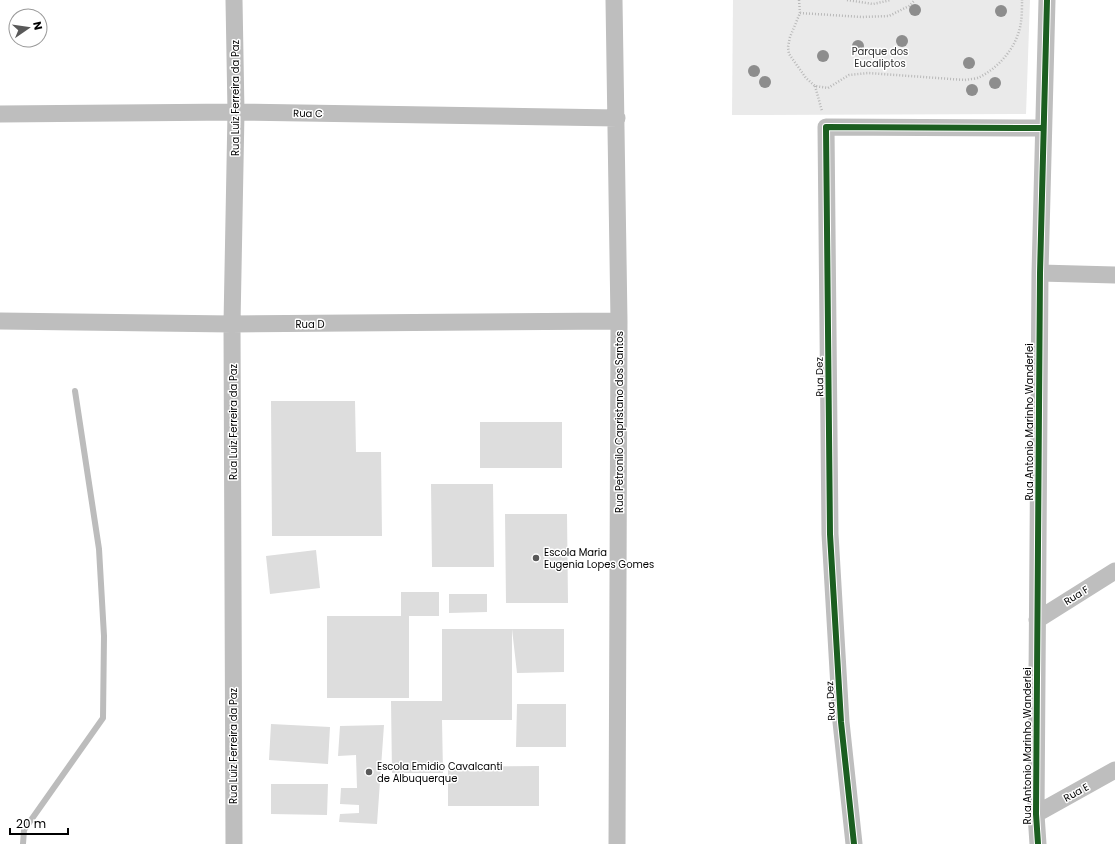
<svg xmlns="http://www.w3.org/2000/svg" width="1115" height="844" viewBox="0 0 1115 844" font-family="Poppins,sans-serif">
	<rect width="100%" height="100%" fill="#fff"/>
	<path fill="#eaeaea" d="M 733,0 L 1030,0 L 1026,114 L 732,115 Z"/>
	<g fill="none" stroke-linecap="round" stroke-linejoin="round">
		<path stroke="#bcbcbc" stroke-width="6" d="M 23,844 L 24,830 L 103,718 L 104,636 L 99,549 L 75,391"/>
	</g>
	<path fill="#ddd" d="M 271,401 L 355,401 L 356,452 L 381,452 L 382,536 L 272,536 Z
		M 480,422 L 562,422 L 562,468 L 480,468 Z
		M 431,484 L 493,484 L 494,567 L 432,567 Z
		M 505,514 L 567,514 L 568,603 L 506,603 Z
		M 316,550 L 320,588 L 270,594 L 266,556 Z
		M 401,592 L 439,592 L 439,616 L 409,616 L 409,698 L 327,698 L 327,616 L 401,616 Z
		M 449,594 L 487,594 L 487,612 L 449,613 Z
		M 442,629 L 564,629 L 564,672 L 517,673 L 512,629 L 512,720 L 442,720 L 443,773 L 392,773 L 391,701 L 442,701 Z
		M 517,704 L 566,704 L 566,747 L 516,747 Z
		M 271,724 L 330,727 L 328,764 L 269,760 Z
		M 384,725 L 377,824 L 339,822 L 340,814 L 359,813 L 359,805 L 340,804 L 341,788 L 357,788 L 356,755 L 338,756 L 340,726 Z
		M 539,766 L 539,806 L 448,806 L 448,767 Z
		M 271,784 L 328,784 L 327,815 L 271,814 Z"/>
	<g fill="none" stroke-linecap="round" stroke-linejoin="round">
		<path stroke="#b8b8b8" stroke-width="2.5" stroke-dasharray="1 2" stroke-linecap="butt" d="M 799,0 L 800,13 L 790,37 L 788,47 L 789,54 L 806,78 L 815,86 L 828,88 L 849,75 L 868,73 L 965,80 C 970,79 976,79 980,77 C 1001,66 1018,45 1021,22 C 1022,15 1022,7 1022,0
			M 847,0 L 873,4 L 891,0
			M 800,13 L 862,17 L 889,16 L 909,6 L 915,0
			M 815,86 L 822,111"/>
		<path stroke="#bebebe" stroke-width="17" d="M 614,0 L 619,321 L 617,844
			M 0,114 L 236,112 L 617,118
			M 1040,273 L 1115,275
			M 0,321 L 232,324 L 619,321
			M 1037,620 L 1115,571
			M 1036,814 L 1115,770
			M 234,844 L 232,324 L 236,112 L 234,0
			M 854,844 L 841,722 L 830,534 L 826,127 L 1043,128
			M 1038,844 L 1036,814 L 1040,273 L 1047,0"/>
		<defs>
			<path id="cycleway" d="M 854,844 L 841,722 L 830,534 L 826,127 L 1043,128
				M 1038,844 L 1036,814 L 1040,273 L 1047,0"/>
		</defs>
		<use href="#cycleway" stroke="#fff" stroke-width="8"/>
		<use href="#cycleway" stroke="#1b5e20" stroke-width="6"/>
	</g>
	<g fill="#8d8d8d">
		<circle cx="915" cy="10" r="6"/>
		<circle cx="1001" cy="11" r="6"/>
		<circle cx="902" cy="41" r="6"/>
		<circle cx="858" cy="46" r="6"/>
		<circle cx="823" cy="56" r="6"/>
		<circle cx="969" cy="63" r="6"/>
		<circle cx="754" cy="71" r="6"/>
		<circle cx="765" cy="82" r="6"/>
		<circle cx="995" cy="83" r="6"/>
		<circle cx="972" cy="90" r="6"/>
	</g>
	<g fill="#595959" stroke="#fff" stroke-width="1.5">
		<circle cx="536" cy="558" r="4"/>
		<circle cx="369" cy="772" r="4"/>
	</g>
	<g text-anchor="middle" stroke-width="3" stroke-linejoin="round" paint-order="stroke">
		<g font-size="10" fill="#303030" stroke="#fff">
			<text x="880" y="55">Parque dos<tspan x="880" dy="12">Eucaliptos</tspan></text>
		</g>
		<g font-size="10" fill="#000" stroke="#fff">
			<text transform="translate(235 98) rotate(-90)" y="4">Rua Luiz Ferreira da Paz</text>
			<text transform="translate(308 113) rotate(1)" y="4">Rua C</text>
			<text x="310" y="328">Rua D</text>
			<text transform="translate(819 377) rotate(-91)" y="4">Rua Dez</text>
			<text transform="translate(233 422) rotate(-90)" y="4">Rua Luiz Ferreira da Paz</text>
			<text transform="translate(619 422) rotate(-90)" y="4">Rua Petronilo Capristano dos Santos</text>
			<text transform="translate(1029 422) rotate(-90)" y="4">Rua Antonio Marinho Wanderlei</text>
			<text transform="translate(1076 595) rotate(-32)" y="4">Rua F</text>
			<text transform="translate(830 701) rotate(-93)" y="4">Rua Dez</text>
			<text transform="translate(233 746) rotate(-90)" y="4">Rua Luiz Ferreira da Paz</text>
			<text transform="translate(1027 746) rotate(-90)" y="4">Rua Antonio Marinho Wanderlei</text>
			<text transform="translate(1076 792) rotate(-29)" y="4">Rua E</text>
		</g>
		<g font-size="10" fill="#000" stroke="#fff" text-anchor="start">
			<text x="544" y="556">Escola Maria<tspan x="544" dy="12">Eugenia Lopes Gomes</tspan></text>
			<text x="377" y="770">Escola Emidio Cavalcanti<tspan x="377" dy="12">de Albuquerque</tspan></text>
		</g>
	</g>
	<g transform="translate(28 28) rotate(77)"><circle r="19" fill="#ffffff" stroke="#999999"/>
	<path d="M0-3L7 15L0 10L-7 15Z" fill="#595959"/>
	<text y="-6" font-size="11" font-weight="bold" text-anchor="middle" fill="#000000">N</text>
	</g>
	<path d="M10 828v6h58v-6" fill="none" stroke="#000000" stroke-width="2"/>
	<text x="16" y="828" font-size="12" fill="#000000" stroke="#ffffff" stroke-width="3" paint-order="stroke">20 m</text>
</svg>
